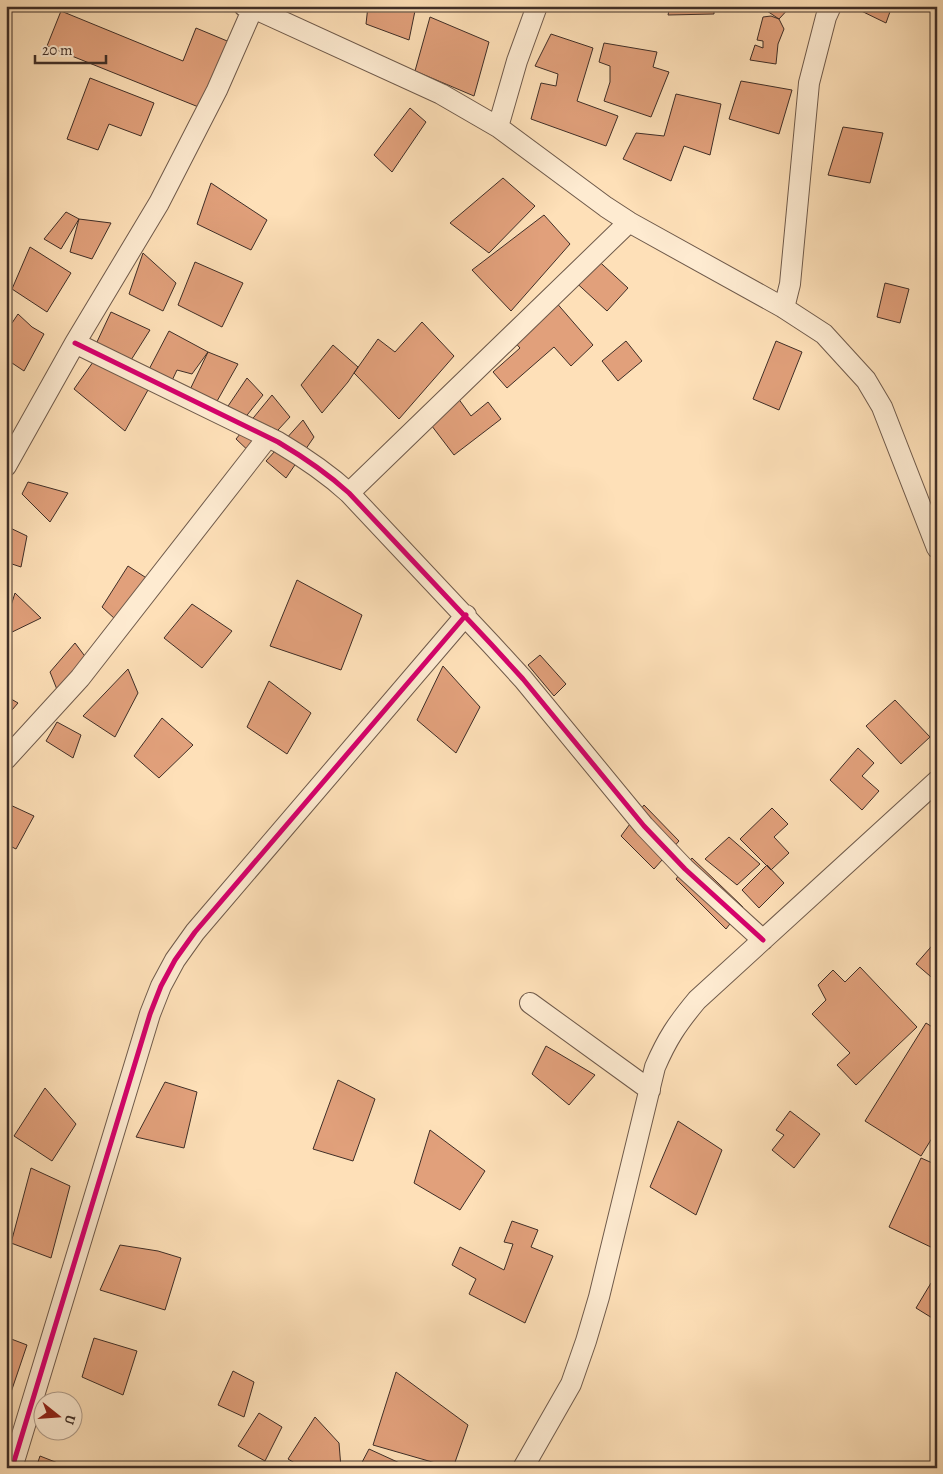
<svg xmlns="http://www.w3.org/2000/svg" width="943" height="1474" viewBox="0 0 943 1474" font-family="Alegreya,serif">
	<rect width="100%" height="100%" fill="#fee0b8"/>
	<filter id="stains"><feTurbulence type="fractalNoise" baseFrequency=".004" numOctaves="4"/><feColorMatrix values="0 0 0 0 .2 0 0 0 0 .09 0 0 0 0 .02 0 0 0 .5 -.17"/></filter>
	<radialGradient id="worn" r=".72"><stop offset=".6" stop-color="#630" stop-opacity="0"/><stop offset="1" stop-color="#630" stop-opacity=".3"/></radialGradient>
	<path fill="#e1a07b" stroke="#3f2e27" d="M 368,6 L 416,6 L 409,40 L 366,24 Z
		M 670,6 L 714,6 L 714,14 L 668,15 Z
		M 768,6 L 791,6 L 779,19 L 767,11 Z
		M 851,6 L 892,6 L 886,23 Z
		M 61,11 L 183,61 L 196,28 L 232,43 L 206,110 L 47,46 Z
		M 771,16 L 779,19 L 784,29 L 778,44 L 776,64 L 750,60 L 755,45 L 763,48 L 763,41 L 757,40 L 763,17 Z
		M 430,17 L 489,42 L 474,96 L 415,71 Z
		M 551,34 L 593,48 L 577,101 L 618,116 L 606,146 L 531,119 L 541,83 L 556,86 L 558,74 L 535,66 Z
		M 604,43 L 657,52 L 653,67 L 669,72 L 651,117 L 604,101 L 610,82 L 610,66 L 599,62 Z
		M 90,78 L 154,103 L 141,136 L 109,124 L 98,150 L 67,139 Z
		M 741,81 L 792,90 L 779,134 L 729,119 Z
		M 676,94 L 721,104 L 710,155 L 684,146 L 671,181 L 623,159 L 636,133 L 664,136 Z
		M 410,108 L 426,122 L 392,172 L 374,155 Z
		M 843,127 L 883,133 L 870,183 L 828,175 Z
		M 503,178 L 535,206 L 489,253 L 450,223 Z
		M 211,183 L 267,220 L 251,250 L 197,224 Z
		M 66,212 L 79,219 L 61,249 L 44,239 Z
		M 544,215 L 570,244 L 511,311 L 472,270 Z
		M 79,219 L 111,223 L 92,259 L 70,252 Z
		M 30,247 L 71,273 L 47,312 L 12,289 Z
		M 143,253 L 176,283 L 163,311 L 129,294 Z
		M 591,254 L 628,288 L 607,311 L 570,277 Z
		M 195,262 L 243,283 L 222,327 L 178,305 Z
		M 885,283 L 909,289 L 900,323 L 877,317 Z
		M 554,300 L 593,345 L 571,366 L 554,347 L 507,388 L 493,372 L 520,348 L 511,338 Z
		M 111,312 L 150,330 L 126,368 L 96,344 Z
		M 18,314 L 32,327 L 44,334 L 24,371 L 6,359 L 6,318 L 12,323 Z
		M 422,322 L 454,356 L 399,419 L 354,373 L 378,339 L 395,352 Z
		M 169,331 L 208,352 L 192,374 L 177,370 L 168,389 L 145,377 Z
		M 626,341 L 642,361 L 618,381 L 602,361 Z
		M 776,341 L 802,352 L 779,410 L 753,399 Z
		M 333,345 L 358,367 L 348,382 L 322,413 L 301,385 Z
		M 208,352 L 238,364 L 212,410 L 186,398 Z
		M 98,355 L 148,390 L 125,431 L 74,389 Z
		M 247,378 L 263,395 L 240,424 L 222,415 Z
		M 455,394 L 471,416 L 488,402 L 501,419 L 454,455 L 425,417 Z
		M 272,395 L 290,417 L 254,456 L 236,439 Z
		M 303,420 L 314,437 L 286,478 L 266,461 Z
		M 28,482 L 68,493 L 50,522 L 22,494 Z
		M 6,526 L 27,536 L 21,567 L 6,562 Z
		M 128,566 L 148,579 L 115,619 L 102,607 Z
		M 297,580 L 362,615 L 341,670 L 270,646 Z
		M 15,593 L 41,618 L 6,635 L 6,621 Z
		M 192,604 L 232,631 L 202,668 L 164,638 Z
		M 75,643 L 87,659 L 58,692 L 50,672 Z
		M 540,655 L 566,684 L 554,696 L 528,665 Z
		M 443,666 L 480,707 L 456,753 L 417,720 Z
		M 128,669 L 138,693 L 115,737 L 83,716 Z
		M 269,681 L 311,713 L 287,754 L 247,727 Z
		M 6,696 L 18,703 L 6,717 Z
		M 895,700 L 930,737 L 901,764 L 866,726 Z
		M 162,718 L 193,745 L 159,778 L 134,756 Z
		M 57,722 L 81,735 L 73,758 L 46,741 Z
		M 858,748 L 874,763 L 862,776 L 879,791 L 862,810 L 830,780 Z
		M 6,803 L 34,816 L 16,849 L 6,844 Z
		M 644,805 L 679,841 L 654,869 L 621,836 Z
		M 772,808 L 788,824 L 774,837 L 789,853 L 771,870 L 740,839 Z
		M 729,837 L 760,864 L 737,885 L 705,859 Z
		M 692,858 L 743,907 L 726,929 L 676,879 Z
		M 767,865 L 784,883 L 759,908 L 742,890 Z
		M 937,940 L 937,982 L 916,964 Z
		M 860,967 L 917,1027 L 856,1085 L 837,1065 L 850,1053 L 812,1014 L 826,1000 L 818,985 L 833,970 L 845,982 Z
		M 926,1023 L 937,1030 L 937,1130 L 921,1156 L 865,1121 Z
		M 546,1046 L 595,1075 L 569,1105 L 532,1074 Z
		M 338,1080 L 375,1099 L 353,1161 L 313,1149 Z
		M 165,1082 L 197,1092 L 184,1148 L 136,1137 Z
		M 45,1088 L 76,1124 L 52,1161 L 14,1136 Z
		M 790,1111 L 820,1134 L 794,1168 L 772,1150 L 784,1135 L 776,1130 Z
		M 678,1121 L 722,1150 L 696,1215 L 650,1187 Z
		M 430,1130 L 485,1171 L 460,1210 L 414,1183 Z
		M 921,1158 L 937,1165 L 937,1250 L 889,1227 Z
		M 31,1168 L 70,1186 L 51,1258 L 11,1243 Z
		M 512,1221 L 538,1230 L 531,1247 L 553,1256 L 525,1323 L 469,1294 L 476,1279 L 452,1265 L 460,1247 L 504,1270 L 513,1244 L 504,1242 Z
		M 120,1245 L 158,1251 L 181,1258 L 165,1310 L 100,1290 Z
		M 931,1283 L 937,1287 L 937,1321 L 916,1308 Z
		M 6,1337 L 27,1345 L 6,1407 Z
		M 94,1338 L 137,1351 L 123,1395 L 82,1377 Z
		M 233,1371 L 254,1382 L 244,1417 L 218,1405 Z
		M 396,1372 L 468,1425 L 453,1468 L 373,1445 Z
		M 259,1413 L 282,1427 L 265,1461 L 238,1446 Z
		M 315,1417 L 339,1443 L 341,1468 L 303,1468 L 288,1459 Z
		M 369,1449 L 404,1465 L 403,1468 L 359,1468 Z
		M 40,1456 L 68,1467 L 68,1468 L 36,1468 Z"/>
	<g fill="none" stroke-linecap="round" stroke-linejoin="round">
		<defs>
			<path id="minor" d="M 244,6 L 253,8 L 441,94 L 498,127 L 606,207 L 629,222 L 784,308 L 824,334 L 866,380 L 882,407 L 937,548
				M 498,127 L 517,61 L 537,6
				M 784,308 L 790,284 L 809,83 L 826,17 L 831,6
				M 75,343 L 278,442 C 305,458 326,472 349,493 L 491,644 L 523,679 L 644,826 L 685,869 L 763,940
				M 6,466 L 75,343 L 159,203 L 217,90 L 253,8
				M 349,493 L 629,222
				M 6,759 L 80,678 L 268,437
				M 530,1003 L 650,1090
				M 12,1468 L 150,1014 L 161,986 L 175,960 L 195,932 L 466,615
				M 523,1468 L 571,1384 L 586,1341 L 599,1297 L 655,1067 C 667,1039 677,1024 697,1000 L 937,781"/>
		</defs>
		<use href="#minor" stroke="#6f5a4b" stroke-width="22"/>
		<use href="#minor" stroke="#feebd1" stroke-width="20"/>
		<defs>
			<path id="cycleway" d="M 75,343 L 278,442 C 305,458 326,472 349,493 L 491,644 L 523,679 L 644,826 L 685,869 L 763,940
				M 12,1468 L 150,1014 L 161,986 L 175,960 L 195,932 L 466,615"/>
		</defs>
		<use href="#cycleway" stroke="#feebd1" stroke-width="8"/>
		<use href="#cycleway" stroke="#d6006c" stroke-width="5"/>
	</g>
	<rect width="943" height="1474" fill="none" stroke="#fee0b8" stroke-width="25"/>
	<rect x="8" y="8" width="928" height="1459" fill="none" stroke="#3f2e27" stroke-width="2.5"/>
	<rect x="12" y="12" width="918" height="1449" fill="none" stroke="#3f2e27"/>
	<g transform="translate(58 1416) rotate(107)"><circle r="24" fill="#feebd1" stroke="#b29f8d"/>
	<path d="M0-4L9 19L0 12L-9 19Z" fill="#8f2418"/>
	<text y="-8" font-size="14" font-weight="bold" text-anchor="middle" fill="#3f2e27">U</text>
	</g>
	<path d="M35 55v8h71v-8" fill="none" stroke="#3f2e27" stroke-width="2.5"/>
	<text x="42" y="55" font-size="15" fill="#3f2e27" stroke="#feebd1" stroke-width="4" paint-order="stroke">20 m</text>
	<rect width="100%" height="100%" filter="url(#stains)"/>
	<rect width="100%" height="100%" fill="url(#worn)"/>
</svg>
